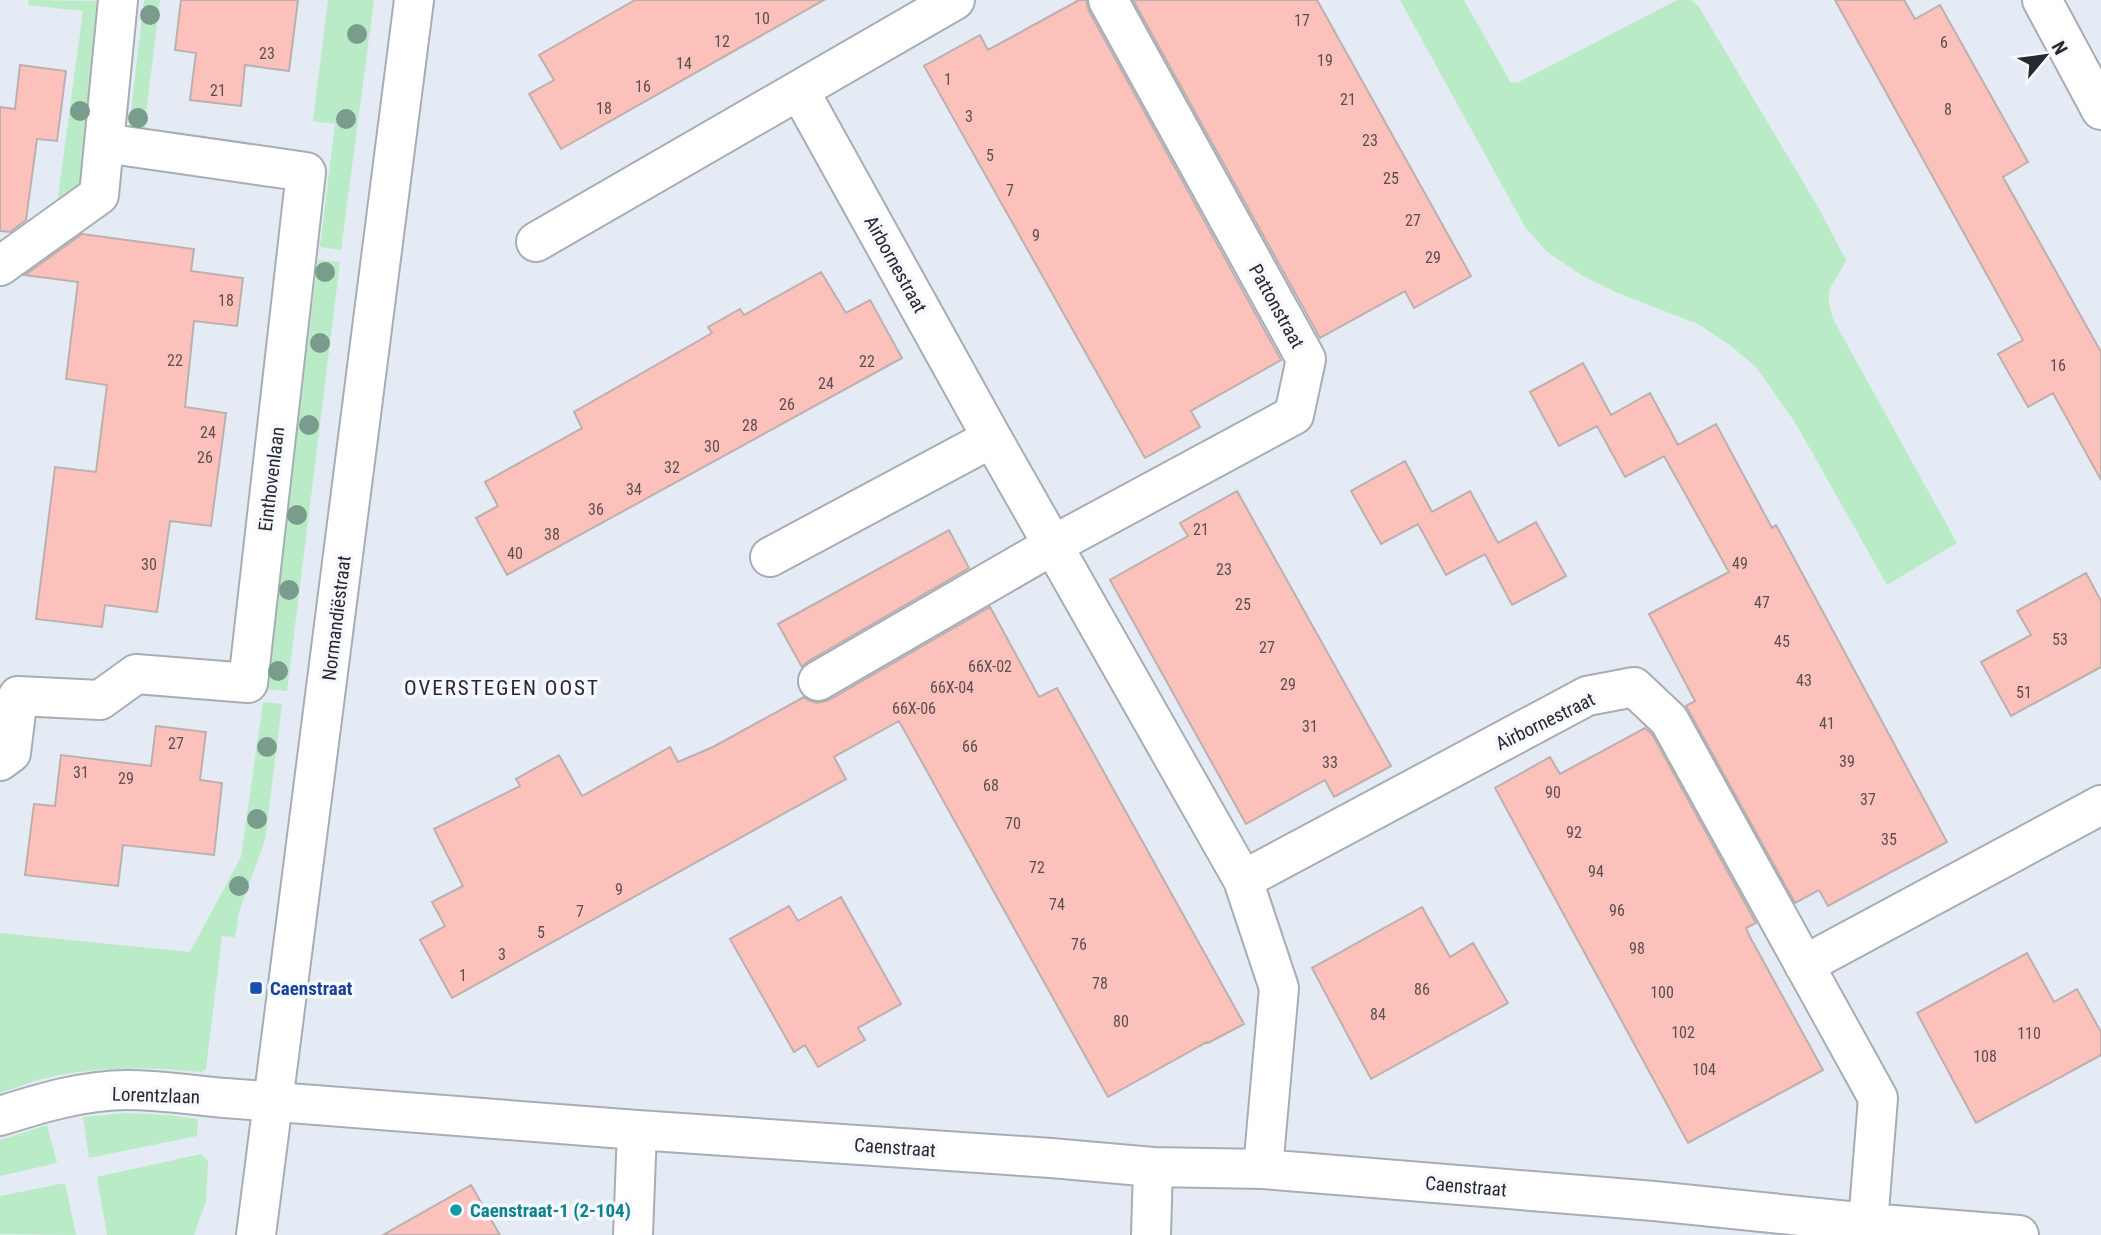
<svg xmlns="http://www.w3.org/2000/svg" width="2101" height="1235" viewBox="0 0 2101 1235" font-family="'Roboto Condensed',sans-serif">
	<rect width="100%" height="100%" fill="#e5ebf4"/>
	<path fill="#b9ebc6" d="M 29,0 L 104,1 L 80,191 L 57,204 L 83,11 L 28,5 Z
		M 144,0 L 160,0 L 144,130 L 129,128 Z
		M 328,0 L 374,0 L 341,250 L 320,247 L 335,124 L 313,121 Z
		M 1400,0 L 1464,0 L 1511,83 L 1519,82 L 1677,0 L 1691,0 L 1699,7 L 1818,207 L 1846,260 C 1832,291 1822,284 1834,321 L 1957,543 L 1887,585 L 1796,424 L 1756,367 L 1730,345 L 1698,324 L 1620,294 L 1583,276 L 1547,252 L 1525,227 Z
		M 318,260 L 340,262 L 287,691 L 265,689 Z
		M 263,702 L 282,704 L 265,840 L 239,912 L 235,937 L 222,936 L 206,1069 L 201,1072 C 150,1067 97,1066 47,1078 C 31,1081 16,1088 0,1093 L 0,933 L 190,952 L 241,857 Z
		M 126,1113 L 168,1115 L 198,1119 L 197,1136 L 89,1158 L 83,1117 Z
		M 47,1125 L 57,1163 L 0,1176 L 0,1140 Z
		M 201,1154 L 208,1161 L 206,1201 L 194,1235 L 107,1235 L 97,1177 Z
		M 65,1183 L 76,1235 L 0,1234 L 0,1196 Z"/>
	<path fill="#fcc1ba" stroke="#bcb0af" stroke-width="2" d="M 181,0 L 298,0 L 289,71 L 245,65 L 241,106 L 190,100 L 196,53 L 175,50 Z
		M 635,0 L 824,0 L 561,149 L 529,94 L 554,80 L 539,55 Z
		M 1079,0 L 1086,0 L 1089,11 L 1281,360 L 1191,411 L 1200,427 L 1145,458 L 924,66 L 980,35 L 988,50 Z
		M 1133,0 L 1317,0 L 1471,276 L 1414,308 L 1405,291 L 1320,338 Z
		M 1835,0 L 1904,0 L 1915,19 L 1940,5 L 2028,162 L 2003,177 L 2101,352 L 2101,480 L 2053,393 L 2028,407 L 1998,354 L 2023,340 Z
		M 20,65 L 66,71 L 57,141 L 37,139 L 26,220 L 10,232 L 0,231 L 0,107 L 15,109 Z
		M 82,234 L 194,249 L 191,271 L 243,278 L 237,326 L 194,321 L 185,407 L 226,413 L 211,526 L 170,521 L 157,612 L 105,605 L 102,627 L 36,619 L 55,467 L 96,472 L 107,385 L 66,379 L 78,282 L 25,275 Z
		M 821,272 L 846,313 L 870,300 L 902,358 L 507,575 L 476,518 L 498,506 L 485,482 L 582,428 L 574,412 L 712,333 L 708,327 L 740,309 L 744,315 Z
		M 1583,363 L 1611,415 L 1650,393 L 1678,445 L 1716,424 L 1772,528 L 1776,525 L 1947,842 L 1828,906 L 1819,890 L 1795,903 L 1686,706 L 1695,701 L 1649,614 L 1729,572 L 1664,456 L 1625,477 L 1597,426 L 1559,446 L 1530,392 Z
		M 1405,461 L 1432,512 L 1470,491 L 1498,543 L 1536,522 L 1566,576 L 1512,605 L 1485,554 L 1446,575 L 1418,524 L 1381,544 L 1351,491 Z
		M 1237,491 L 1391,766 L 1334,797 L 1325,780 L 1246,824 L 1110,580 L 1188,536 L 1180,523 Z
		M 949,530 L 969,568 L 807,662 L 802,667 L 778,624 Z
		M 2086,573 L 2101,601 L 2101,667 L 2011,716 L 1981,662 L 2031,635 L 2017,611 Z
		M 990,607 L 1039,697 L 1057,688 L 1244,1024 L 1208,1043 L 1207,1042 L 1108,1097 L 899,721 L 834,757 L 846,779 L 452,998 L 420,940 L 445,926 L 432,902 L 463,886 L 434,829 L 520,786 L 516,779 L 559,755 L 582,796 L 670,747 L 678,762 L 713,747 L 804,697 L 808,700 L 817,703 L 829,700 Z
		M 156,726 L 206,732 L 200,780 L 222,783 L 214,855 L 123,845 L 118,886 L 25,875 L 34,804 L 55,806 L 61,755 L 151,766 Z
		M 1645,728 L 1652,734 L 1756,923 L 1746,928 L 1750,937 L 1823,1070 L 1688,1143 L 1495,788 L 1550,757 L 1560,774 Z
		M 841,897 L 901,1004 L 858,1028 L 865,1040 L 818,1067 L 805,1045 L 794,1052 L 730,939 L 789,906 L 798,921 Z
		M 1422,907 L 1450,957 L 1473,943 L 1508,1003 L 1371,1079 L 1312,968 Z
		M 2027,953 L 2054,1002 L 2077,989 L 2101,1032 L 2101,1055 L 1976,1123 L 1917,1013 Z
		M 471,1185 L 500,1235 L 383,1235 Z"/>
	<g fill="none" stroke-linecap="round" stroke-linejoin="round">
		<defs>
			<path id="street" d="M 2042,0 L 2101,110
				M 799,90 L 992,438 L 1243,880 L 1279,988 L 1263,1169
				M 536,242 L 955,0
				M 0,266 L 99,195 L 118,0
				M 770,557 L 992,438
				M 818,681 L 1053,545 L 1294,415 L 1306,359 L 1108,0
				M 0,761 L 11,753 L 18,696 L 100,700 L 136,674 L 248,683 L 306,172 L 104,143
				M 1243,880 L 1587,696 L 1634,687 L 1669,720 L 1878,1098 L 1868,1223
				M 1804,965 L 2101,805
				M 0,1116 C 41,1103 84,1090 127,1090 C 160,1090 192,1095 225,1098 L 637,1130 L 1051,1158 L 1153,1167 L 1263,1169 L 1654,1201 L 1868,1223 L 2019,1235
				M 633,1235 L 637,1130
				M 1151,1235 L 1153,1167"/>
			<path id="secondary" d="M 256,1235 L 414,0"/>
		</defs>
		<use href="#street" stroke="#a7adb5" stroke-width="42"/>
		<use href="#secondary" stroke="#a7adb5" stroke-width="42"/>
		<use href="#street" stroke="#fff" stroke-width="38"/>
		<use href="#secondary" stroke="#fff" stroke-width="38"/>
	</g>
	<g fill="#7a9c8c">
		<circle cx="150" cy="15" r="10"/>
		<circle cx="357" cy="34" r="10"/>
		<circle cx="80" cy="111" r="10"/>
		<circle cx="138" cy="118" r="10"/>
		<circle cx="346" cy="119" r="10"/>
		<circle cx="325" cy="272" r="10"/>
		<circle cx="320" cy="343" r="10"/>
		<circle cx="309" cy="425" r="10"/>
		<circle cx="297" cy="515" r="10"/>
		<circle cx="289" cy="590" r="10"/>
		<circle cx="278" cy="671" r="10"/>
		<circle cx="267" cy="747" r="10"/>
		<circle cx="257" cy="819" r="10"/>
		<circle cx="239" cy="886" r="10"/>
	</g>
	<rect fill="#1a4fb4" stroke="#f5f8fe" stroke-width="2.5" x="249" y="981" width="14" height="14" rx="3.5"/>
	<circle fill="#0f9aa8" stroke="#f5f8fe" stroke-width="2.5" cx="456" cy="1210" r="7"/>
	<g text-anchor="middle" stroke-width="7" stroke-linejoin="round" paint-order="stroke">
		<g font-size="16" fill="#5c4f50">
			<text x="762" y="24">10</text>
			<text x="1302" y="26">17</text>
			<text x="722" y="47">12</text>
			<text x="1944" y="48">6</text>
			<text x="267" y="59">23</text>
			<text x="1325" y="66">19</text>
			<text x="684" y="69">14</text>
			<text x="948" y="85">1</text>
			<text x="643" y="92">16</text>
			<text x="218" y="96">21</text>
			<text x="1348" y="105">21</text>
			<text x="604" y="114">18</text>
			<text x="1948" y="115">8</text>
			<text x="969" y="122">3</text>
			<text x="1370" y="146">23</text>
			<text x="990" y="161">5</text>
			<text x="1391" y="184">25</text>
			<text x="1010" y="196">7</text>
			<text x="1413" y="226">27</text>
			<text x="1036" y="241">9</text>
			<text x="1433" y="263">29</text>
			<text x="226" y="306">18</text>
			<text x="175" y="366">22</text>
			<text x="867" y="367">22</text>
			<text x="2058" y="371">16</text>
			<text x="826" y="389">24</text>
			<text x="787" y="410">26</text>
			<text x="750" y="431">28</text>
			<text x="208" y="438">24</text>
			<text x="712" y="452">30</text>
			<text x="205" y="463">26</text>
			<text x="672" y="473">32</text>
			<text x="634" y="495">34</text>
			<text x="596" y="515">36</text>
			<text x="1201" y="535">21</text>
			<text x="552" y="540">38</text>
			<text x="515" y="559">40</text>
			<text x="1740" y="569">49</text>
			<text x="149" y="570">30</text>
			<text x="1224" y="575">23</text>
			<text x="1762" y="608">47</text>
			<text x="1243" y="610">25</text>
			<text x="2060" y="645">53</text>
			<text x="1782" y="647">45</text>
			<text x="1267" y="653">27</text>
			<text x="990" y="672">66X-02</text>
			<text x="1804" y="686">43</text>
			<text x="1288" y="690">29</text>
			<text x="952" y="693">66X-04</text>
			<text x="2024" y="698">51</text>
			<text x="914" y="714">66X-06</text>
			<text x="1827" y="729">41</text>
			<text x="1310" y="732">31</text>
			<text x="176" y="749">27</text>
			<text x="970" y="752">66</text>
			<text x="1847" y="767">39</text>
			<text x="1330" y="768">33</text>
			<text x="81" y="778">31</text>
			<text x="126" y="784">29</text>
			<text x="991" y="791">68</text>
			<text x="1553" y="798">90</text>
			<text x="1868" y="805">37</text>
			<text x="1013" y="829">70</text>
			<text x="1574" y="838">92</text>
			<text x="1889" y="845">35</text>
			<text x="1037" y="873">72</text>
			<text x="1596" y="877">94</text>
			<text x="619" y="895">9</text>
			<text x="1057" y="910">74</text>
			<text x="1617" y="916">96</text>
			<text x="580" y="917">7</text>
			<text x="541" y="938">5</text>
			<text x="1079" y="950">76</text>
			<text x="1637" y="954">98</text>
			<text x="502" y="960">3</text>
			<text x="463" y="981">1</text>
			<text x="1100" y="989">78</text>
			<text x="1422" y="995">86</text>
			<text x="1662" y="998">100</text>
			<text x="1378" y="1020">84</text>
			<text x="1121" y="1027">80</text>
			<text x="1683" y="1038">102</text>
			<text x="2029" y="1039">110</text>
			<text x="1985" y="1062">108</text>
			<text x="1704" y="1075">104</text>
		</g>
		<g font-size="19" fill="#27292c" stroke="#f5f8fe">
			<text transform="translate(896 264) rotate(61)" y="7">Airbornestraat</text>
			<text transform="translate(1277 306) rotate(61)" y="7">Pattonstraat</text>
			<text transform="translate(271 479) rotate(-83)" y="7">Einthovenlaan</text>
			<text transform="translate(336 618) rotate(-83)" y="7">Normandiëstraat</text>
			<text transform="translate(1545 721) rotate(-26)" y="7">Airbornestraat</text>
			<text transform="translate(156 1095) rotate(2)" y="7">Lorentzlaan</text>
			<text transform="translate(895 1147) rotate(4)" y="7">Caenstraat</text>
			<text transform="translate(1466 1186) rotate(5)" y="7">Caenstraat</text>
		</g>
		<g font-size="19" font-weight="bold" fill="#164399" stroke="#f5f8fe" text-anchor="start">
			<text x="270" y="995">Caenstraat</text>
		</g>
		<g font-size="19" font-weight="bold" fill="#0d838f" stroke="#f5f8fe" text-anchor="start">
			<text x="470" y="1217">Caenstraat-1 (2-104)</text>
		</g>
		<g font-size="21" letter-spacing="2" fill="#27292c" stroke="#f5f8fe">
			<text x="502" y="695">OVERSTEGEN OOST</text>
		</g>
	</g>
	<g transform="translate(2045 56) rotate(61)" stroke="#f5f8fe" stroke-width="5" paint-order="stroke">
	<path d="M0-5L12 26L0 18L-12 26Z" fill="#27292c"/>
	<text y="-10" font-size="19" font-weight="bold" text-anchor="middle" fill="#27292c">N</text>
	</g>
</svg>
